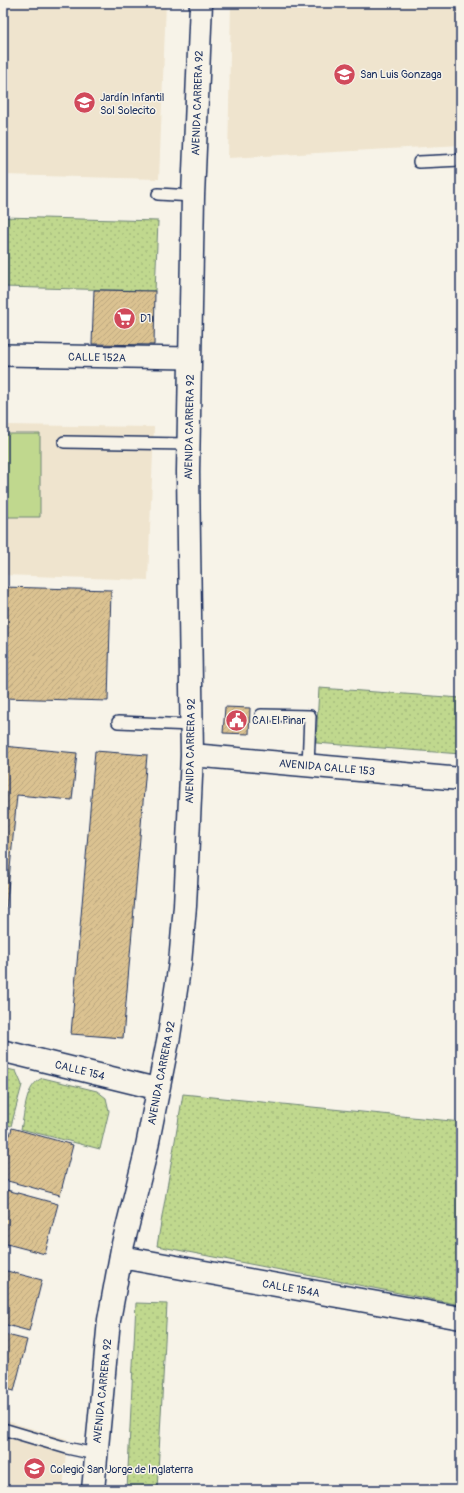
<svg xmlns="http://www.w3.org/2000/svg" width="464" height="1493" viewBox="0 0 464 1493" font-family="Pangolin,sans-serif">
	<defs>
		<pattern id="grass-dots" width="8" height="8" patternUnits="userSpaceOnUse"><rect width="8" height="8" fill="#c0d88e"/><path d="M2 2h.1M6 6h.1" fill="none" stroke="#a4ba7d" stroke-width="1.8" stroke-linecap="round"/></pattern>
		<pattern id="building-hatch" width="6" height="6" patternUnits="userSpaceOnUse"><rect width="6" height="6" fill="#dbc291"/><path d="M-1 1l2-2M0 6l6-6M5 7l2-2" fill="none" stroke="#bba77f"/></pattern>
	</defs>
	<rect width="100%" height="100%" fill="#f7f3e8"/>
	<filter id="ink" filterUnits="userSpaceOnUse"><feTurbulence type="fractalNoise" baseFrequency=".025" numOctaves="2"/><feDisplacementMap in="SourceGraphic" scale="8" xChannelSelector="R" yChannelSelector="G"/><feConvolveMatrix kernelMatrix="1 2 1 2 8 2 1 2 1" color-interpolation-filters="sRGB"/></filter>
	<g filter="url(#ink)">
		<path fill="#efe4ce" d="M 3,3 L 166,3 L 159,179 L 3,175 Z
			M 231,3 L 461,3 L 461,145 L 228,158 Z
			M 3,425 L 154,427 L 148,580 L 3,575 Z
			M 3,1420 L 67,1439 L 63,1490 L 3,1490 Z"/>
		<path fill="url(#grass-dots)" stroke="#6e8476" d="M 3,217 L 158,221 L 155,291 L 3,287 Z
			M 319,688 L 461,698 L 461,754 L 316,743 Z
			M 3,1068 L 16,1071 L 22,1085 L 11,1126 L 3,1124 Z
			M 43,1078 L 97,1091 L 106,1098 L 109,1111 L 100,1149 L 21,1129 C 25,1113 25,1084 43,1078 Z
			M 183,1094 L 461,1122 L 461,1305 L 157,1246 Z
			M 136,1303 L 167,1304 L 157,1490 L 127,1490 Z"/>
		<path fill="#c0d88e" stroke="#6e8476" d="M 3,434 L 40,434 L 40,517 L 3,517 Z"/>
		<path fill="url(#building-hatch)" stroke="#1b2f5e" d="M 94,290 L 155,291 L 154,345 L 92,344 Z
			M 3,587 L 111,590 L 108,701 L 3,698 Z
			M 225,707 L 250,708 L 249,734 L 223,733 Z
			M 3,746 L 77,753 L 72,800 L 17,795 L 3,942 Z
			M 95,751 L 147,755 L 123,1038 L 71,1034 Z
			M 12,1128 L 73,1145 L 60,1195 L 4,1180 L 5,1175 L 3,1174 L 3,1133 L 10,1135 Z
			M 3,1189 L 58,1204 L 45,1254 L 3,1243 Z
			M 3,1270 L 42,1280 L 29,1331 L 3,1324 Z
			M 3,1334 L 27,1340 L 14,1391 L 3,1388 Z"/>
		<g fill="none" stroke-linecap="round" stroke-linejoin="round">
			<defs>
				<path id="service" d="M 419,162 L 461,160
					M 158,194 L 193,196
					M 64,442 L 188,444
					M 261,715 L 310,716 L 308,766
					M 118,722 L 192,725
					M 3,1429 L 67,1448 L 95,1454"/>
				<path id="minor" d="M 3,355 L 190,358
					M 3,1051 L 158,1089"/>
				<path id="tertiary" d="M 121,1257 L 461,1318"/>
				<path id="secondary" d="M 192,755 L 461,779
					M 93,1490 L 109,1320 L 123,1244 L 145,1156 L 169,1036 L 180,963 L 185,906 L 192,755 L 188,472 L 193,196 L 201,3"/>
			</defs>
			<use href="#service" stroke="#1b2f5e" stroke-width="14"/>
			<use href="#minor" stroke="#1b2f5e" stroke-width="24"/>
			<use href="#tertiary" stroke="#1b2f5e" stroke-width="25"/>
			<use href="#secondary" stroke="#1b2f5e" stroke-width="25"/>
			<use href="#service" stroke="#f7f3e8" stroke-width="11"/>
			<use href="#minor" stroke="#f7f3e8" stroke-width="21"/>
			<use href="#tertiary" stroke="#f7f3e8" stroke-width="22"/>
			<use href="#secondary" stroke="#f7f3e8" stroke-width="22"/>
		</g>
	</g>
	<defs>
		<symbol id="school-disc" viewBox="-11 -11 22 22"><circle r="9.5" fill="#d1495b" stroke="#f7f3e8"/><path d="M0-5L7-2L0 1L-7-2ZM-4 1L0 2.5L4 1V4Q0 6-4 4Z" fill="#fff"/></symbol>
		<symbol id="supermarket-disc" viewBox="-11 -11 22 22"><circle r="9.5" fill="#d1495b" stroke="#f7f3e8"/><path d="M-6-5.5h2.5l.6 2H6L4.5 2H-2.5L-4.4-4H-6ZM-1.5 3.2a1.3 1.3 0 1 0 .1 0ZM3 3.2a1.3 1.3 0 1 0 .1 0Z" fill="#fff"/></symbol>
		<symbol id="civic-disc" viewBox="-11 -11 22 22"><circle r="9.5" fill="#d1495b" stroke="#f7f3e8"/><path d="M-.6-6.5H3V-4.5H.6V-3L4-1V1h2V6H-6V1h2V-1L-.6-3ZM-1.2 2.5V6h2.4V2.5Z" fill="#fff"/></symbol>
	</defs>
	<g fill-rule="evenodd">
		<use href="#school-disc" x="332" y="62" width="25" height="25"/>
		<use href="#school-disc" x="72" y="90" width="25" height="25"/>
		<use href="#supermarket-disc" x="112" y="306" width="25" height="25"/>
		<use href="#civic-disc" x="224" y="708" width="25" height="25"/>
		<use href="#school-disc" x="22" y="1456" width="25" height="25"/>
	</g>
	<g text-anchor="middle" stroke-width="3" stroke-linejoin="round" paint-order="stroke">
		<g font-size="11" fill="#1b2f5e" stroke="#f7f3e8" text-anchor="start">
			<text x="360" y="78">San Luis Gonzaga</text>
			<text x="100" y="101">Jardín Infantil<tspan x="100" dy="13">Sol Solecito</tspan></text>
			<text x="140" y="322">D1</text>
			<text x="252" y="724">CAI El Pinar</text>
			<text x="50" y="1473">Colegio San Jorge de Inglaterra</text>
		</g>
		<g font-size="11" fill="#1b2f5e" stroke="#f7f3e8">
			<text transform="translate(197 103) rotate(-88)" y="4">AVENIDA CARRERA 92</text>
			<text transform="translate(97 357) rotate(1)" y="4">CALLE 152A</text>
			<text transform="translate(189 427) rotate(-89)" y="4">AVENIDA CARRERA 92</text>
			<text transform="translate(190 751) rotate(-89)" y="4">AVENIDA CARRERA 92</text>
			<text transform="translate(327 767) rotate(5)" y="4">AVENIDA CALLE 153</text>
			<text transform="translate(80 1070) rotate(14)" y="4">CALLE 154</text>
			<text transform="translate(161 1073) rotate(-79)" y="4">AVENIDA CARRERA 92</text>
			<text transform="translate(291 1288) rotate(10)" y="4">CALLE 154A</text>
			<text transform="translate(102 1391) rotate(-84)" y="4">AVENIDA CARRERA 92</text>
		</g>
	</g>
	<rect width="464" height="1493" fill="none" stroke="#f7f3e8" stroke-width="16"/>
	<rect x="8" y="8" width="448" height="1477" fill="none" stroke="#1b2f5e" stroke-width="1.5" filter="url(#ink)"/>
</svg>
